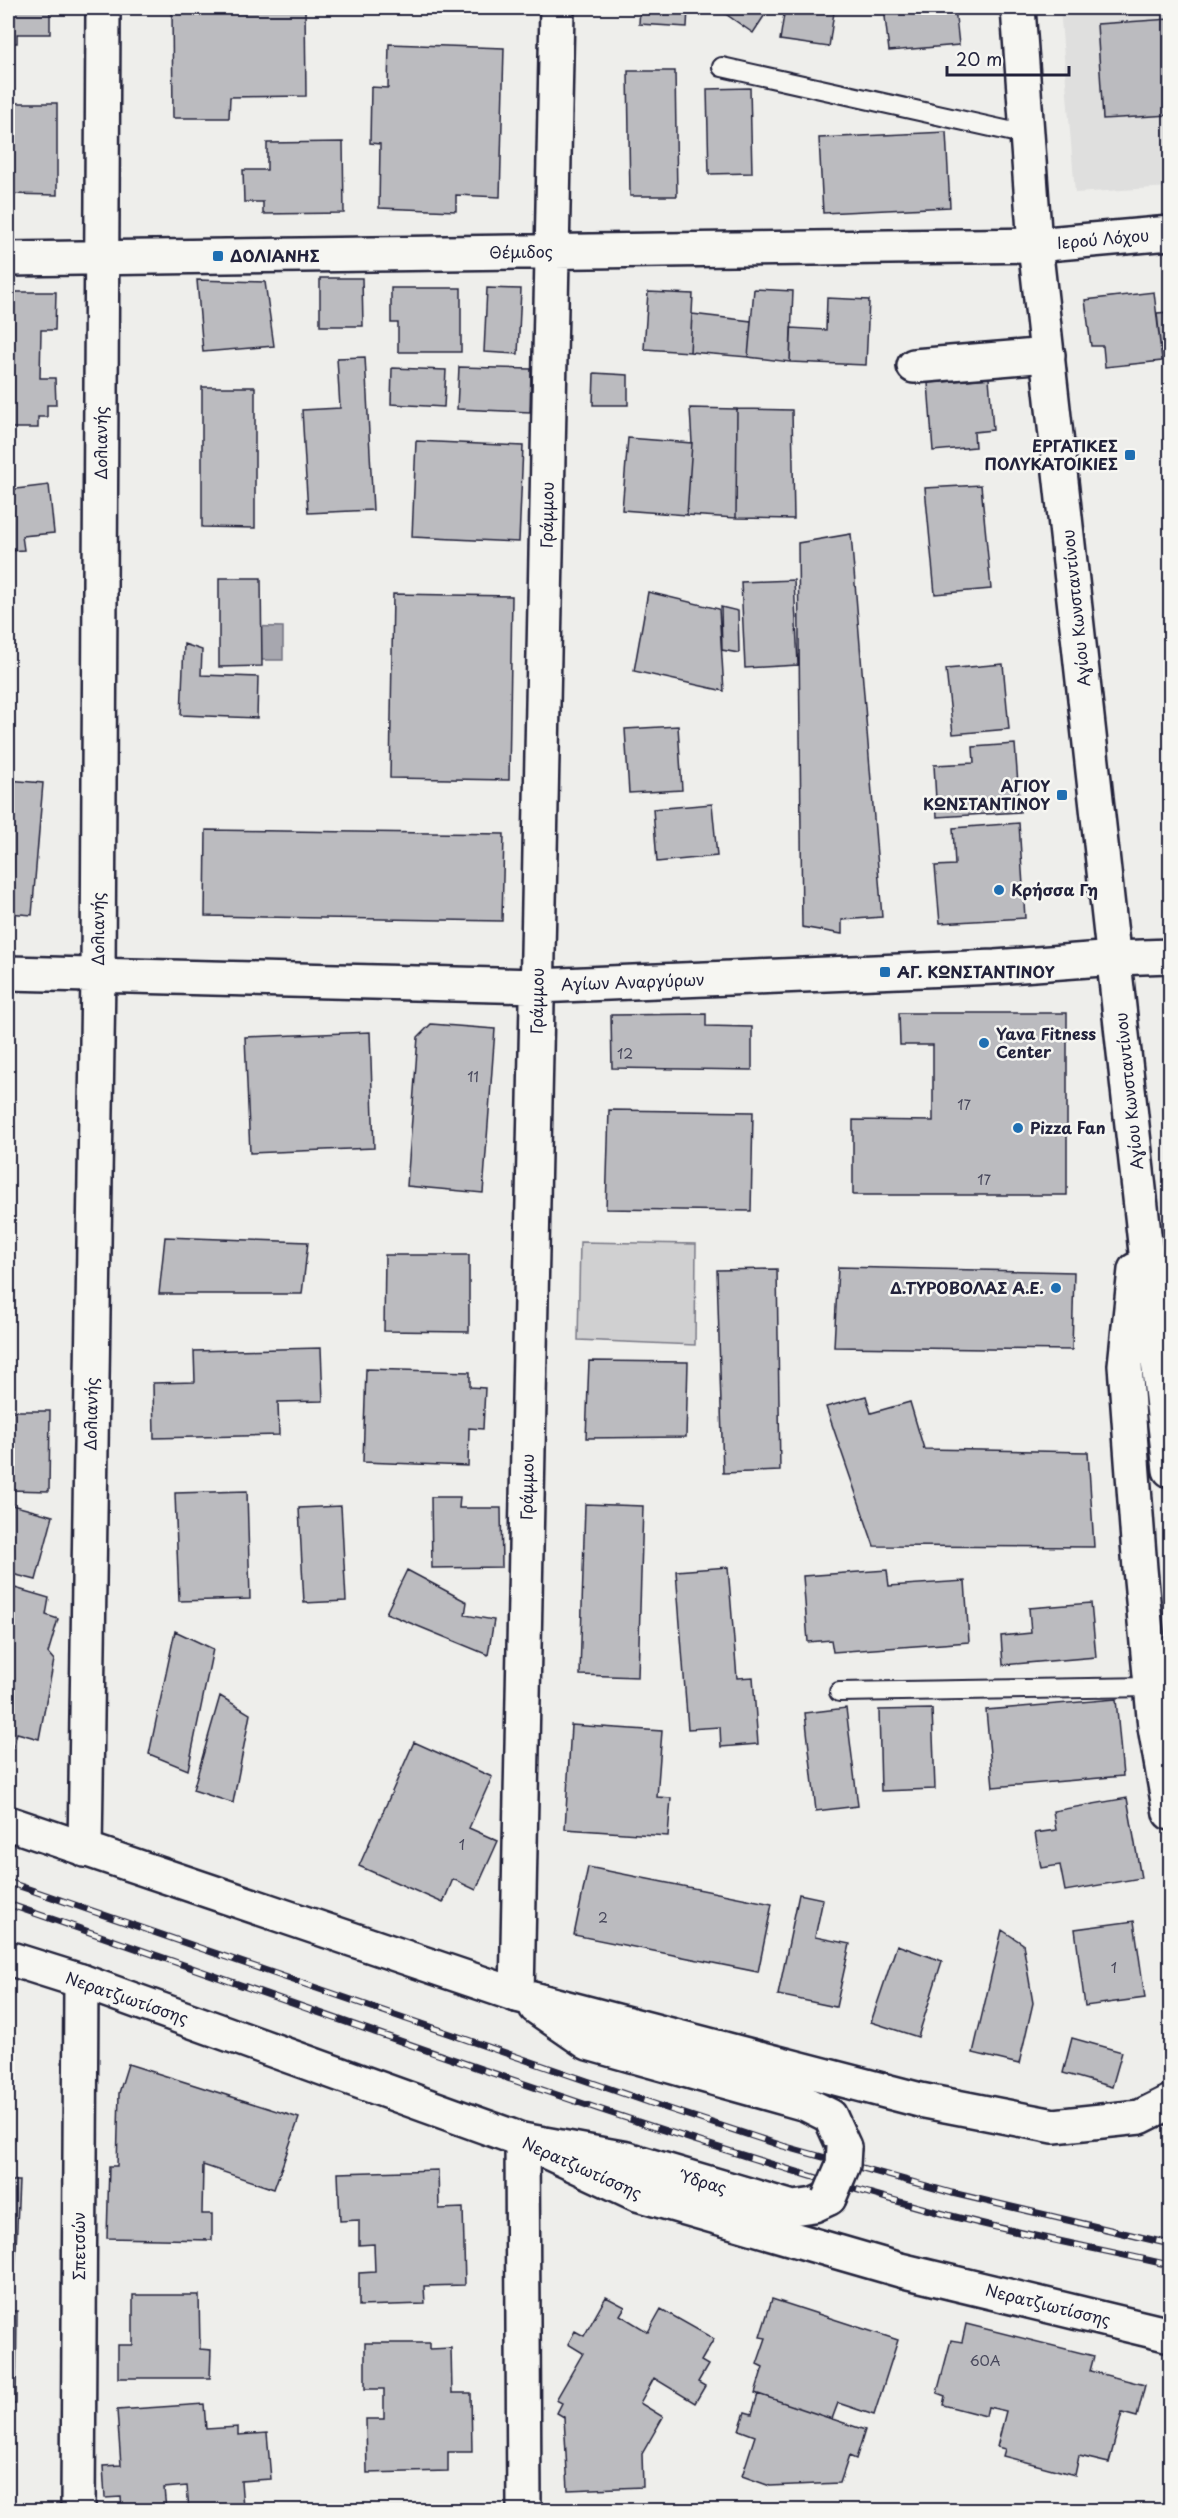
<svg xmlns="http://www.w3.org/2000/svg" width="1178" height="2518" viewBox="0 0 1178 2518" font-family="'Playpen Sans',sans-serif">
	<rect width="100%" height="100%" fill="#eeeeeb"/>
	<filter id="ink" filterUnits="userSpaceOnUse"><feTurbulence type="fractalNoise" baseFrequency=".0167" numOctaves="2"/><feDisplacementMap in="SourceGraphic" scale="12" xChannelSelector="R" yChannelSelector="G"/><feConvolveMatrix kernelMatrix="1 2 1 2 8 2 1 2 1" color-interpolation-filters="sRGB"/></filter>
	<g filter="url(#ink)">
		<path fill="#dfdfde" d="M 1060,8 L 1170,8 L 1170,187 L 1075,193 Z"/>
		<path fill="#d0d0d1" stroke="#797986" stroke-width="1.5" d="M 580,1242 L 696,1244 L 695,1345 L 578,1340 Z"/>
		<path fill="#a7a7af" stroke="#727281" stroke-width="1.5" d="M 238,626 L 283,627 L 283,660 L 237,660 Z"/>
		<path fill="#bbbbbf" stroke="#22223b" stroke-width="1.5" d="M 8,8 L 50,8 L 50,34 L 17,34 L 17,43 L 8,43 Z
			M 172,8 L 305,8 L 306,96 L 230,97 L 229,118 L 173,118 Z
			M 640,8 L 688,8 L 687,27 L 639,24 Z
			M 717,8 L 764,8 L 768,10 L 753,33 Z
			M 785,8 L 834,12 L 829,47 L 780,40 Z
			M 884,8 L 955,8 L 959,45 L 889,51 Z
			M 1170,19 L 1170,115 L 1103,119 L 1097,24 Z
			M 389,44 L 504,48 L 500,197 L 456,195 L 456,211 L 379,208 L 380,144 L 370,143 L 371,87 L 388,88 Z
			M 628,71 L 675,71 L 677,196 L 630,196 Z
			M 750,88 L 752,173 L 709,174 L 707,89 Z
			M 8,91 L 14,91 L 14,103 L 57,103 L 57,195 L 8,194 Z
			M 946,132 L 950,207 L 823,213 L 819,138 Z
			M 343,142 L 344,213 L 263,214 L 263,202 L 244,202 L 243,170 L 267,170 L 267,143 Z
			M 320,278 L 362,278 L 363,326 L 320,326 Z
			M 197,280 L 265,282 L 274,346 L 203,352 Z
			M 391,288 L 461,288 L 461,352 L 398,352 L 398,323 L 391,323 Z
			M 487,288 L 521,289 L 518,354 L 484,352 Z
			M 754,289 L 793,291 L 790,362 L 748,357 Z
			M 8,292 L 56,292 L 55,330 L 41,330 L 40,378 L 55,378 L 56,405 L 47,405 L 47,417 L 38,417 L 38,428 L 8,428 Z
			M 648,292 L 693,294 L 690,352 L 644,349 Z
			M 1154,292 L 1162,361 L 1105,367 L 1103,346 L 1091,346 L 1085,300 Z
			M 827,298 L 869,300 L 866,365 L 790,362 L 791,328 L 826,330 Z
			M 1170,312 L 1170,360 L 1162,361 L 1157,313 Z
			M 692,314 L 751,321 L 748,357 L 690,352 Z
			M 365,357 L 373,510 L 308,513 L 302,410 L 340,408 L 337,358 Z
			M 459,367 L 531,369 L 530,412 L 457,409 Z
			M 392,368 L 446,370 L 444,407 L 391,404 Z
			M 594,373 L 628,375 L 628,405 L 593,405 Z
			M 989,378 L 993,430 L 974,432 L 975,447 L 933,451 L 928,383 Z
			M 202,387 L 255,387 L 255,528 L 202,527 Z
			M 690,408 L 737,409 L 736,518 L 687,515 L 692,443 Z
			M 737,409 L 792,410 L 794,519 L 736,518 Z
			M 628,438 L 692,443 L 687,515 L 622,510 Z
			M 416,441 L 523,446 L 519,542 L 412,537 Z
			M 49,485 L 54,533 L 22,536 L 24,550 L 8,551 L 8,490 Z
			M 981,485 L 991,589 L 935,594 L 925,488 Z
			M 851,534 L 882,917 L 842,920 L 842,934 L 802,927 L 798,543 Z
			M 219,578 L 261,578 L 262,666 L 219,667 Z
			M 794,580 L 798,665 L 745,668 L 741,582 Z
			M 648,592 L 719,609 L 724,691 L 634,671 Z
			M 393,594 L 512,596 L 509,780 L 390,778 Z
			M 721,607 L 738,611 L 739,653 L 722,650 Z
			M 184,644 L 202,650 L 201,675 L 258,677 L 257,718 L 181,715 Z
			M 1003,664 L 1009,729 L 953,734 L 946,669 Z
			M 678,726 L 682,790 L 629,793 L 625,729 Z
			M 1015,744 L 1020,812 L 937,817 L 934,765 L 974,763 L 973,747 Z
			M 8,780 L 43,783 L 32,915 L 8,913 Z
			M 712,804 L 717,856 L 657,862 L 653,809 Z
			M 1019,823 L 1025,918 L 940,923 L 935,866 L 955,865 L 953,828 Z
			M 206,830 L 504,834 L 502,921 L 205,916 Z
			M 899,1013 L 1067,1013 L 1067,1195 L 853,1195 L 853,1120 L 933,1121 L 933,1045 L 900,1045 Z
			M 706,1014 L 706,1026 L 752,1027 L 752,1070 L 612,1068 L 611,1015 Z
			M 431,1024 L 495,1029 L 483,1193 L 407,1186 L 418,1037 Z
			M 370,1032 L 374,1148 L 250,1153 L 245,1037 Z
			M 609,1110 L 753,1112 L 751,1211 L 606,1209 Z
			M 165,1237 L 308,1242 L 302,1294 L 159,1294 Z
			M 385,1255 L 469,1255 L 469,1332 L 384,1331 Z
			M 838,1267 L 1074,1272 L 1072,1350 L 834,1347 Z
			M 777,1269 L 780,1471 L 723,1473 L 717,1270 Z
			M 321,1348 L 323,1401 L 278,1402 L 279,1435 L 154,1438 L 153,1383 L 195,1382 L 194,1351 Z
			M 589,1361 L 688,1362 L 686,1437 L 586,1438 Z
			M 366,1369 L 470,1372 L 470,1387 L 485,1388 L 483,1429 L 469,1428 L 468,1466 L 363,1462 Z
			M 866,1396 L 871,1413 L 910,1402 L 924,1449 L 1088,1452 L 1094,1547 L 874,1546 L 826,1407 Z
			M 8,1411 L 50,1411 L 49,1491 L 8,1490 Z
			M 247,1491 L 250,1599 L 179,1601 L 175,1493 Z
			M 431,1497 L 460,1497 L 459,1508 L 501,1508 L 502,1567 L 432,1568 Z
			M 8,1504 L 53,1516 L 36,1580 L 8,1573 Z
			M 585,1504 L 643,1506 L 638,1677 L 580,1675 Z
			M 341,1506 L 346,1601 L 304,1603 L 299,1508 Z
			M 728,1567 L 737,1678 L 753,1677 L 758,1744 L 721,1747 L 720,1727 L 688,1729 L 676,1571 Z
			M 407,1570 L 467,1602 L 465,1615 L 494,1620 L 488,1655 L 386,1613 Z
			M 887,1570 L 889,1586 L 965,1581 L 969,1642 L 833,1652 L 831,1640 L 808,1642 L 803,1576 Z
			M 15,1588 L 49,1598 L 46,1615 L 58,1619 L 48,1653 L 54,1660 L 39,1739 L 17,1733 L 10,1758 L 8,1757 L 8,1614 Z
			M 1091,1603 L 1096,1657 L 1003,1665 L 1001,1636 L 1031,1633 L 1029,1608 Z
			M 175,1631 L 213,1649 L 188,1770 L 149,1754 Z
			M 220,1696 L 250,1714 L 233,1803 L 193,1790 Z
			M 1116,1699 L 1123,1776 L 993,1787 L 986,1710 Z
			M 846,1708 L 858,1806 L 816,1811 L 805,1713 Z
			M 932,1709 L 935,1789 L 881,1791 L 879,1710 Z
			M 571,1725 L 662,1731 L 657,1797 L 671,1798 L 668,1836 L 565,1829 Z
			M 414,1742 L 492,1777 L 469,1828 L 498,1841 L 476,1890 L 453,1879 L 443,1903 L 359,1866 Z
			M 1127,1798 L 1141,1878 L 1065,1891 L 1060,1865 L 1041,1868 L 1035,1833 L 1056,1830 L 1053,1811 Z
			M 588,1867 L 772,1904 L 758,1972 L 574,1935 Z
			M 799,1894 L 823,1899 L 815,1937 L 850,1944 L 836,2007 L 778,1995 Z
			M 1134,1921 L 1145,1998 L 1085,2006 L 1075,1929 Z
			M 1002,1930 L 1023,1944 L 1033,2003 L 1019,2064 L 973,2053 Z
			M 897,1945 L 942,1961 L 918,2037 L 871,2022 Z
			M 1072,2038 L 1122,2052 L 1112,2087 L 1063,2073 Z
			M 128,2064 L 299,2118 L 274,2189 L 203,2165 L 202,2214 L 212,2214 L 212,2240 L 107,2238 L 109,2166 L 117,2166 L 119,2093 Z
			M 438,2170 L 439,2209 L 463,2208 L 465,2285 L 424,2286 L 425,2304 L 359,2306 L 359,2273 L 375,2272 L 374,2244 L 359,2245 L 359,2220 L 340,2221 L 338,2173 Z
			M 8,2181 L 19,2181 L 15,2272 L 8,2272 Z
			M 133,2295 L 199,2295 L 200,2349 L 211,2350 L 210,2378 L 118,2378 L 118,2345 L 133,2345 Z
			M 606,2297 L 625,2307 L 620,2315 L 648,2332 L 661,2309 L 714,2339 L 701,2361 L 708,2365 L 698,2382 L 705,2386 L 695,2403 L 654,2378 L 640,2403 L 663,2417 L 642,2454 L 643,2487 L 568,2490 L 564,2417 L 557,2413 L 562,2403 L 556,2400 L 583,2353 L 568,2344 L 575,2331 L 584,2336 Z
			M 772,2299 L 898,2340 L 874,2415 L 838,2403 L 832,2419 L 755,2393 L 763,2367 L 757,2364 L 766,2338 L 760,2337 Z
			M 8,2311 L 17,2311 L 16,2404 L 8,2404 Z
			M 966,2324 L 1094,2356 L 1090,2371 L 1145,2385 L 1137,2417 L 1122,2413 L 1109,2463 L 1079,2456 L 1075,2475 L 1003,2456 L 1005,2449 L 997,2447 L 1006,2411 L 988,2407 L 986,2416 L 943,2405 L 945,2396 L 937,2393 L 951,2340 L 962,2342 Z
			M 365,2343 L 430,2343 L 430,2349 L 451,2348 L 452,2393 L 471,2393 L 472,2452 L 448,2452 L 448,2471 L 367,2473 L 366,2419 L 384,2419 L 384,2389 L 365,2389 Z
			M 758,2394 L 865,2430 L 856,2459 L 849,2456 L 840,2483 L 770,2486 L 742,2476 L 755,2436 L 739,2430 L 745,2412 L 752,2414 Z
			M 204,2404 L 206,2429 L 238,2427 L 238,2435 L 267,2433 L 271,2479 L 241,2481 L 243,2508 L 189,2510 L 187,2486 L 164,2488 L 166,2510 L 122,2510 L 121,2497 L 105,2498 L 103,2466 L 121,2465 L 117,2410 Z
			M 8,2446 L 11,2506 L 8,2506 Z"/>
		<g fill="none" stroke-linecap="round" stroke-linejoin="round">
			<defs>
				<path id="lane" d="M 722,67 L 1027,135
					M 839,1692 L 1151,1687"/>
				<path id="street" d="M 8,259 L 1035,245 L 1170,233
					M 914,366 L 1048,355
					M 8,973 L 537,986 L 995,967 L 1115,958
					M 85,1850 L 98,975 L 103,8
					M 517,1995 L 557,8
					M 78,2510 L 81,1981
					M 524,2510 L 522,2140 L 637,2194 L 900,2270 L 1170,2335"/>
				<path id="secondary" d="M 1018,8 L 1035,245 L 1170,1470
					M 1115,958 L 1170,956
					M 1135,1270 L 1125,1365 L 1140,1569 L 1155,1727 L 1170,1813
					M 8,1823 L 517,1995 L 920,2100 L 1054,2126 L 1140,2117 L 1170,2102
					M 8,1958 L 81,1981 L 522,2140 L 627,2159 L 793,2208 L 814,2205 L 829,2198
					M 536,2007 L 588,2043 L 806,2104 L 830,2116 L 844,2147"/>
			</defs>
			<use href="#lane" stroke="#22223b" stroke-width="22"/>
			<use href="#street" stroke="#22223b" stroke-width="38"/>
			<use href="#secondary" stroke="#22223b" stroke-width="38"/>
			<use href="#lane" stroke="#f6f6f2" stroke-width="18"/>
			<use href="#street" stroke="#f6f6f2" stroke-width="33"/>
			<use href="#secondary" stroke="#f6f6f2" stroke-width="33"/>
			<defs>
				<path id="rail" d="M 8,1882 L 654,2104 L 783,2146 L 952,2193 L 1170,2244
					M 8,1904 C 319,2010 626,2128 944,2214 C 1018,2234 1095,2248 1170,2265"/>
			</defs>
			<use href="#rail" stroke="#22223b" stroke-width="7"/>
			<use href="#rail" stroke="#f6f6f2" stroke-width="4.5" stroke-dasharray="14" stroke-linecap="butt"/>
			<defs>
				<path id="secondary-bridge" d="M 829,2198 L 843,2165 L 844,2147"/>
			</defs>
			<use href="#secondary-bridge" stroke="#22223b" stroke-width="38" stroke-linecap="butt"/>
			<use href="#secondary-bridge" stroke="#f6f6f2" stroke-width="33"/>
		</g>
	</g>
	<g fill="#1f6fb2" stroke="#f6f6f2" stroke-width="2">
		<rect x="212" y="250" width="12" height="12" rx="3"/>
		<rect x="1124" y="449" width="12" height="12" rx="3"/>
		<rect x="1056" y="789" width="12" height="12" rx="3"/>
		<circle cx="999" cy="890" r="6"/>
		<rect x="879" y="966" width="12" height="12" rx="3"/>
		<circle cx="984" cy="1043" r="6"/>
		<circle cx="1018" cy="1128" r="6"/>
		<circle cx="1056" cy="1288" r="6"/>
	</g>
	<g text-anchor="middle" stroke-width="5" stroke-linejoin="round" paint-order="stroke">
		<g font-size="14" fill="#48485c">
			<text x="625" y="1059">12</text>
			<text x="473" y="1082">11</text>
			<text x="964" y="1110">17</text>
			<text x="984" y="1185">17</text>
			<text x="462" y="1850">1</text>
			<text x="603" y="1923">2</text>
			<text x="1114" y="1973">1</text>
			<text x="985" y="2366">60Α</text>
		</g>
		<g font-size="16" fill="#22223b" stroke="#f6f6f2">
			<text transform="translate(1103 239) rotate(-5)" y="6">Ιερού Λόχου</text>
			<text transform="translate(521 252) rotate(-1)" y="6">Θέμιδος</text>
			<text transform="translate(101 443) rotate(-90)" y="6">Δολιανής</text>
			<text transform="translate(547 515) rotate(-89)" y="6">Γράμμου</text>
			<text transform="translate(1076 608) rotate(-96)" y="6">Αγίου Κωνσταντίνου</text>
			<text transform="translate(98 929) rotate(-90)" y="6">Δολιανής</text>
			<text transform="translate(633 982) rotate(-2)" y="6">Αγίων Αναργύρων</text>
			<text transform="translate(537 1001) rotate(-89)" y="6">Γράμμου</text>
			<text transform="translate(1129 1091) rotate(-96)" y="6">Αγίου Κωνσταντίνου</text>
			<text transform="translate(91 1414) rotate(-89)" y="6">Δολιανής</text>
			<text transform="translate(527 1487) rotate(-89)" y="6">Γράμμου</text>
			<text transform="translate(127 1998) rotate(19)" y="6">Νερατζιωτίσσης</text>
			<text transform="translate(582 2168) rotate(24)" y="6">Νερατζιωτίσσης</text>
			<text transform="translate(704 2182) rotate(16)" y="6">Ύδρας</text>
			<text transform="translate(79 2246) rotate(-90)" y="6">Σπετσών</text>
			<text transform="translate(1048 2305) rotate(14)" y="6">Νερατζιωτίσσης</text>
		</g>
		<g font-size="16" font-weight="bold" fill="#22223b" stroke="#f6f6f2" text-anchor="start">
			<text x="230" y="262">ΔΟΛΙΑΝΗΣ</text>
			<text x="1118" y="452" text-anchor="end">ΕΡΓΑΤΙΚΕΣ<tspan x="1118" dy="18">ΠΟΛΥΚΑΤΟΙΚΙΕΣ</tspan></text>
			<text x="1050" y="792" text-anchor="end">ΑΓΙΟΥ<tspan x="1050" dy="18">ΚΩΝΣΤΑΝΤΙΝΟΥ</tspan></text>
			<text x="1011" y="896">Κρήσσα Γη</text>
			<text x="897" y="978">ΑΓ. ΚΩΝΣΤΑΝΤΙΝΟΥ</text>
			<text x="996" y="1040">Yava Fitness<tspan x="996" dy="18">Center</tspan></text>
			<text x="1030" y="1134">Pizza Fan</text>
			<text x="1044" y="1294" text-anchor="end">Δ.ΤΥΡΟΒΟΛΑΣ Α.Ε.</text>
		</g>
	</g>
	<rect width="1178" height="2518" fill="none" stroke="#f6f6f2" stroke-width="30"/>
	<rect x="15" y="15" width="1148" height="2488" fill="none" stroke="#22223b" stroke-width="2" filter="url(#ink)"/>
	<path d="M947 66v9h122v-9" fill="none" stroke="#22223b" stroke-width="3"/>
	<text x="956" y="66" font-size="18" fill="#22223b" stroke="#f6f6f2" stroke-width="4.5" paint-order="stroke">20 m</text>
</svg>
